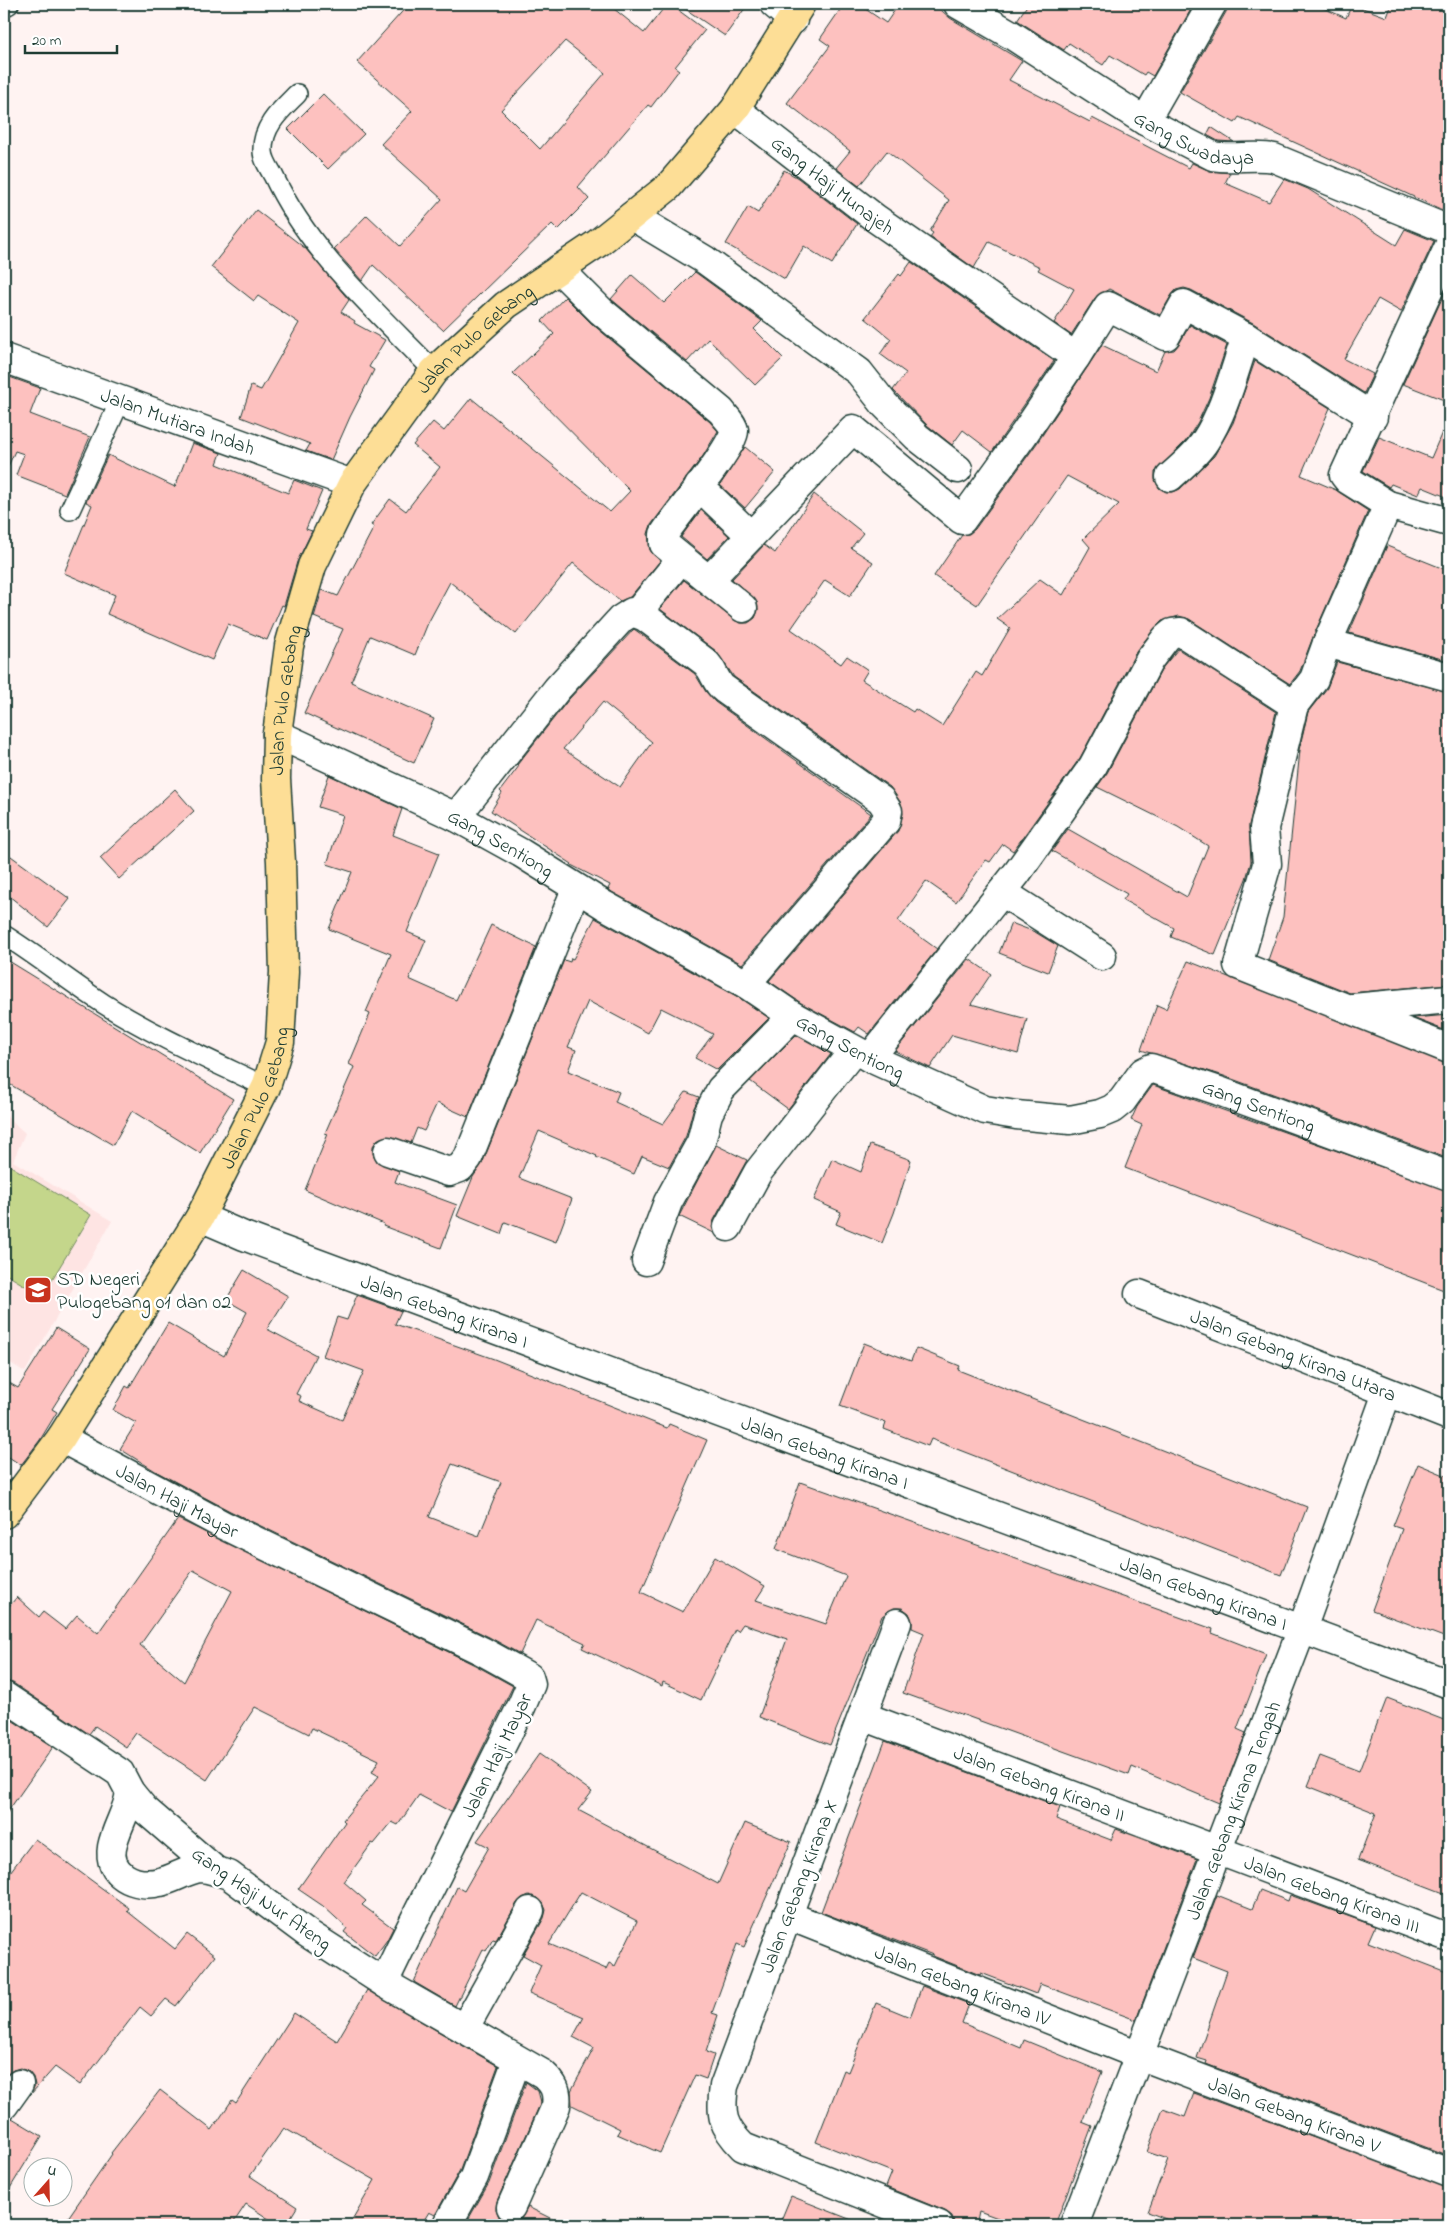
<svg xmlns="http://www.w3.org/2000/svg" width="1453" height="2229" viewBox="0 0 1453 2229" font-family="'Indie Flower',sans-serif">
	<rect width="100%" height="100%" fill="#fff3f2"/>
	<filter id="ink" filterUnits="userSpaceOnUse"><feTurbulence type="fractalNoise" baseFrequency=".02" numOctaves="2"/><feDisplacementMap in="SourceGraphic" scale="10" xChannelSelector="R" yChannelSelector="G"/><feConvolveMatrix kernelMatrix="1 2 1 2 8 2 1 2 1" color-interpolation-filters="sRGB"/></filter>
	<g filter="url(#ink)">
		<path fill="#fee4e3" d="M 4,1114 L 25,1133 L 13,1161 L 112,1221 L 25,1372 L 4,1359 Z"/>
		<path fill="#c4d68b" stroke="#728a60" d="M 4,1162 L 91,1215 L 42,1296 L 4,1273 Z"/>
		<path fill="#fdc1bf" stroke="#1f3d34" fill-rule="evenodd" d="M 409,4 L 608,4 L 644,33 L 667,4 L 670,4 L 705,30 L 675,67 L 679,70 L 651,107 L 648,105 L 578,187 L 589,199 L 558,230 L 552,224 L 443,330 L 373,265 L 362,281 L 334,249 L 367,215 L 400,246 L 442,199 L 381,144 L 412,111 L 357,62 ZM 565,41 L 605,73 L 540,149 L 501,110 Z
			M 678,4 L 748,4 L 725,36 Z
			M 844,4 L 858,4 L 886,23 L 899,4 L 934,4 L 950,18 L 1022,61 L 1009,80 L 1090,122 L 1092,118 L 1189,168 L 1192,163 L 1210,171 L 1230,173 L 1225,183 L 1269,202 L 1284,179 L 1308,189 L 1396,245 L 1405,229 L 1434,241 L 1401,312 L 1378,299 L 1344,359 L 1373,374 L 1364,393 L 1253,323 L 1191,290 L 1184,288 L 1176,290 L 1171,296 L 1160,315 L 1109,289 L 1095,298 L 1071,335 L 1054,323 L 1074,289 L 1038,270 L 1040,267 L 989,242 L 974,268 L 930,237 L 933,233 L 930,231 L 949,200 L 887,151 L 859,186 L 836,168 L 850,151 L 787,103 L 830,46 L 820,39 Z
			M 1028,4 L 1194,4 L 1153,76 L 1146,72 L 1144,75 L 1110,55 L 1103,65 L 1069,43 L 1064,50 L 1017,20 Z
			M 1228,4 L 1314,4 L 1346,18 L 1352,4 L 1387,17 L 1392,4 L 1449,4 L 1449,213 L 1239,117 L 1235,123 L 1180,92 L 1226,12 Z
			M 323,94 L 364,134 L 328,169 L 288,129 Z
			M 1211,127 L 1234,142 L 1218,141 L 1207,135 Z
			M 784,170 L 798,178 L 857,224 L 832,264 L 804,246 L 785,279 L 726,244 L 748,207 L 758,213 Z
			M 256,210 L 306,249 L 349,300 L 341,312 L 355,321 L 354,323 L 385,340 L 369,367 L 374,370 L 350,417 L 331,460 L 306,451 L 310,444 L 241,417 L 251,386 L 261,390 L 299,323 L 258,296 L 254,301 L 211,267 Z
			M 911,262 L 1054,361 L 992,452 L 963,430 L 952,445 L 927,425 L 893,390 L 906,373 L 880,354 L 891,339 L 865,318 L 899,274 L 901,276 Z
			M 695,272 L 762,321 L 754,329 L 783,358 L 755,385 L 708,339 L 687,362 L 611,299 L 632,275 L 664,303 Z
			M 1449,283 L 1449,402 L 1403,384 Z
			M 565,297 L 591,323 L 710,422 L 718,431 L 703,456 L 651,525 L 648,534 L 650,550 L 660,561 L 630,597 L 620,601 L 573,563 L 516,634 L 450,582 L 428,623 L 415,655 L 370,636 L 351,682 L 434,719 L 414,763 L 304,713 L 343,629 L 314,617 L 322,590 L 338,596 L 374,527 L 371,525 L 390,499 L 406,511 L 440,467 L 413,445 L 433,422 L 444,431 L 471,398 L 610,512 L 630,491 L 513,373 L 554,334 L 542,321 Z
			M 1190,325 L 1227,345 L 1209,398 L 1198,422 L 1186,441 L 1155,472 L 1155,480 L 1159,488 L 1166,492 L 1173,492 L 1180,489 L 1214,456 L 1233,423 L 1255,361 L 1330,408 L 1301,475 L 1336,490 L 1368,511 L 1313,637 L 1300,671 L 1290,684 L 1189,619 L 1179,616 L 1162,621 L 1154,629 L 1136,652 L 1080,758 L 1013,851 L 1003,844 L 990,862 L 986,860 L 956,902 L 926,881 L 898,921 L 937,949 L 869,1034 L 859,1027 L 855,1032 L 801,1003 L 769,981 L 898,831 L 903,814 L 901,803 L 890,787 L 734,677 L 716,651 L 660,609 L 684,580 L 734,620 L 741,623 L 748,623 L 755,618 L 758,610 L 757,602 L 732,579 L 764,545 L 775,553 L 814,494 L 863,533 L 851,548 L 873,562 L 850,596 L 825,580 L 791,629 L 841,664 L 847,656 L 868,670 L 862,680 L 913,712 L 915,709 L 942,726 L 976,672 L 982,676 L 1010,628 L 997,619 L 1040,579 L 1063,595 L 1090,547 L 1083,539 L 1119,504 L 1067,476 L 977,605 L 934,576 L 962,535 L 969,534 L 975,529 L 1037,443 L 1102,345 L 1156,371 L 1165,351 L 1174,350 L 1179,344 Z
			M 4,375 L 40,388 L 30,414 L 90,437 L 65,494 L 16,475 L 24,454 L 15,451 L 4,475 Z
			M 1449,416 L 1449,498 L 1422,487 L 1418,495 L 1391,484 L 1389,487 L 1363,471 L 1379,437 L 1431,458 Z
			M 192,443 L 221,453 L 217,464 L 288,493 L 294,480 L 322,491 L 306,529 L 312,531 L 297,562 L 284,606 L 282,605 L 267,640 L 228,624 L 212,660 L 107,614 L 115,595 L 64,573 L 92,505 L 86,502 L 108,455 L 175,487 Z
			M 745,447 L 775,472 L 745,508 L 720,485 Z
			M 701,510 L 729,536 L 707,559 L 681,537 Z
			M 1387,546 L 1449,571 L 1449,661 L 1349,633 Z
			M 634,629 L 695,674 L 706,692 L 715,702 L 871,814 L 742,964 L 612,892 L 608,889 L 610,885 L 571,865 L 572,864 L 491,811 L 502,793 L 500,791 L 519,766 L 517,765 L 569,699 ZM 603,702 L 652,742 L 620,787 L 563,749 Z
			M 1178,649 L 1276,712 L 1249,825 L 1251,862 L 1246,879 L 1215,955 L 1171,937 L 1174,928 L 1123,900 L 1127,894 L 1052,851 L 1068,829 L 1187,897 L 1208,846 L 1178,827 L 1097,787 L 1107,773 L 1163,667 Z
			M 1337,662 L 1449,692 L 1449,984 L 1350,993 L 1268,960 L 1283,917 L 1300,750 L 1298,754 L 1308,712 L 1327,688 Z
			M 329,775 L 402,809 L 393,835 L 439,853 L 407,932 L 426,940 L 409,979 L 456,1000 L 491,925 L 536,947 L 468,1117 L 437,1103 L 424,1131 L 417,1128 L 411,1143 L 386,1136 L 377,1140 L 373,1146 L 373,1154 L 377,1162 L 399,1171 L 395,1182 L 457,1205 L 441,1248 L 383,1226 L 384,1224 L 305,1190 L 328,1134 L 325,1133 L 354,1067 L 349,1064 L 370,1014 L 366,1012 L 391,954 L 329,929 L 352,872 L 327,864 L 343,815 L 318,807 Z
			M 175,789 L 194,811 L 119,879 L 100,858 Z
			M 4,851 L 70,899 L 48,927 L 4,892 Z
			M 595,918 L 738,997 L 769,1018 L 717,1070 L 695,1058 L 713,1034 L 661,1008 L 648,1033 L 588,1001 L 568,1047 L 576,1050 L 568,1071 L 619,1092 L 615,1102 L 663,1124 L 686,1092 L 699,1097 L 693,1110 L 686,1136 L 669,1167 L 642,1156 L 634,1174 L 596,1157 L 597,1156 L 539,1131 L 519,1178 L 572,1199 L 556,1242 L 505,1222 L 501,1234 L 457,1216 L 473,1177 L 482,1164 L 564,960 L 570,962 L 571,958 L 573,959 Z
			M 1011,923 L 1035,932 L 1058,946 L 1048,972 L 999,953 Z
			M 4,958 L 233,1099 L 200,1153 L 132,1111 L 113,1145 L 4,1081 Z
			M 969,959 L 991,974 L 971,1004 L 1027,1019 L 1018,1054 L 952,1035 L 930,1068 L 895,1051 Z
			M 1188,961 L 1449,1064 L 1449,1159 L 1224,1076 L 1141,1050 L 1157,1005 L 1166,1009 Z
			M 1449,1015 L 1449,1032 L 1413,1018 Z
			M 796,1035 L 831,1054 L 788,1109 L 750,1081 Z
			M 1153,1085 L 1449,1191 L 1449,1292 L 1125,1168 L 1142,1125 L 1131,1120 L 1137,1107 Z
			M 716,1145 L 747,1160 L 714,1220 L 712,1227 L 714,1233 L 679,1216 Z
			M 870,1145 L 911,1160 L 894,1213 L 882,1243 L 836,1224 L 841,1212 L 814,1200 L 832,1159 L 861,1172 Z
			M 244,1270 L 288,1296 L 267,1329 L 316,1355 L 296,1394 L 301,1396 L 299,1401 L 342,1420 L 364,1371 L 323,1356 L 337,1317 L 347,1320 L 357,1295 L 401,1311 L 395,1324 L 494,1359 L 667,1428 L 669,1424 L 707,1440 L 641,1592 L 683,1612 L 715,1557 L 765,1586 L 756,1600 L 826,1624 L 846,1576 L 776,1549 L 800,1482 L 1213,1629 L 1212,1633 L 1266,1654 L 1237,1729 L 1246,1733 L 1219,1803 L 1132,1767 L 1129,1775 L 903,1693 L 924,1633 L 912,1628 L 912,1621 L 909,1613 L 902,1608 L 894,1608 L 882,1616 L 830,1745 L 759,1717 L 787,1639 L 743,1624 L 738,1631 L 735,1629 L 701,1700 L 663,1682 L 662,1686 L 582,1648 L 585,1643 L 536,1620 L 520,1654 L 489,1637 L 230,1511 L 157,1472 L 120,1449 L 136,1423 L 113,1410 L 126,1386 L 129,1388 L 168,1323 L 224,1356 L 247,1312 L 226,1300 ZM 452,1464 L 501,1482 L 479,1536 L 429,1517 Z
			M 56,1328 L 90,1349 L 52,1409 L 57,1412 L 40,1440 L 21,1465 L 4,1454 L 4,1380 L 18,1388 Z
			M 864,1343 L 911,1361 L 916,1348 L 960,1366 L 958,1370 L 1307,1507 L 1281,1575 L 931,1439 L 928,1446 L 884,1429 L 886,1423 L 840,1406 Z
			M 1418,1464 L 1449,1477 L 1449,1639 L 1372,1610 L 1402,1529 L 1393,1526 Z
			M 178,1519 L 475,1665 L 513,1686 L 451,1812 L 419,1795 L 398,1825 L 392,1822 L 374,1844 L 372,1843 L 344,1882 L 366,1901 L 362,1905 L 393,1928 L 387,1940 L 375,1956 L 344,1932 L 347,1928 L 323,1906 L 298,1889 L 345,1822 L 343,1820 L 379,1776 L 372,1772 L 379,1760 L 312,1728 L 309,1734 L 255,1707 L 207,1780 L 136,1733 L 126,1747 L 95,1726 L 89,1734 L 13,1683 L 4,1681 L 4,1612 L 17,1597 L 39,1617 L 43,1612 L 65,1629 L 77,1615 L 98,1633 ZM 193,1570 L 232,1591 L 184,1682 L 140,1645 Z
			M 1387,1698 L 1449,1722 L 1449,1895 L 1358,1860 L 1376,1813 L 1308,1786 L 1320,1756 L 1359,1771 Z
			M 4,1715 L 53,1747 L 4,1817 Z
			M 885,1741 L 1060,1807 L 1056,1819 L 1111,1840 L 1116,1829 L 1197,1859 L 1136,2020 L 1040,1984 L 1036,1994 L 981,1973 L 980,1975 L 933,1956 L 933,1955 L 821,1912 Z
			M 539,1754 L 592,1792 L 578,1810 L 718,1884 L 745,1823 L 791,1842 L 744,1947 L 737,1944 L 712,2013 L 718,2015 L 706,2052 L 714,2055 L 706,2079 L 695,2075 L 660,2153 L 617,2134 L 620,2129 L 572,2105 L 571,2091 L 594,2048 L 573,2037 L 584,2017 L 529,1993 L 541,1965 L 523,1955 L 544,1918 L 546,1910 L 543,1903 L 538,1898 L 529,1895 L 522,1898 L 517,1903 L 496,1940 L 493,1939 L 486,1951 L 483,1949 L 455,2006 L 414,1982 L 457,1887 L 464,1891 L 489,1847 L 477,1841 ZM 581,1892 L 637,1921 L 615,1966 L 609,1963 L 606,1969 L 549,1944 Z
			M 35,1839 L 129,1908 L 127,1911 L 175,1949 L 187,1934 L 215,1956 L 176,2006 L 166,1999 L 151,2016 L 140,2007 L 80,2085 L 55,2067 L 30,2095 L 35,2085 L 33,2077 L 28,2071 L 20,2068 L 13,2070 L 4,2078 L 4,1880 Z
			M 1260,1890 L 1288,1901 L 1290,1895 L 1375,1926 L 1368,1942 L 1449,1973 L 1449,2156 L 1206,2064 L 1207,2061 L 1197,2058 L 1227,1971 L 1193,1958 L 1217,1895 L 1252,1909 Z
			M 922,1986 L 969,2004 L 962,2023 L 1021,2048 L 1024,2040 L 1102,2072 L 1082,2122 L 1092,2126 L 1055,2225 L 1017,2225 L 979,2211 L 976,2225 L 954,2225 L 952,2216 L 945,2211 L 886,2187 L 892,2172 L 816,2142 L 844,2070 L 848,2072 L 876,2003 L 910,2017 Z
			M 367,1990 L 498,2066 L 460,2170 L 435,2215 L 429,2212 L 421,2225 L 349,2225 L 375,2180 L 284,2128 L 250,2176 L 297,2207 L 286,2225 L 278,2225 L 246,2204 L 232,2225 L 63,2225 L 112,2154 L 111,2153 L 160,2090 L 212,2130 L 232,2100 L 236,2103 L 294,2013 L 337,2041 Z
			M 526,2082 L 538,2091 L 541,2102 L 497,2201 L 496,2209 L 499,2217 L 505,2221 L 512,2223 L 521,2219 L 528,2207 L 564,2225 L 465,2225 L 489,2183 Z
			M 1194,2093 L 1449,2188 L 1449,2225 L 1181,2225 L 1148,2212 L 1168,2159 L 1147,2152 L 1163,2109 L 1185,2117 Z
			M 12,2118 L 42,2136 L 4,2198 L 4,2120 Z
			M 791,2196 L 862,2224 L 862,2225 L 779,2225 Z"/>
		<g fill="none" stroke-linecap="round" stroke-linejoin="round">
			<defs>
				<path id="service" d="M 4,7 L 9,4
					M 297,94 C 281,110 262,126 263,151 C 263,159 269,168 273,175 C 309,252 376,311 434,371
					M 70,510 L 121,399
					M 4,935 C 39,957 70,982 104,1004 C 155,1036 212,1061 266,1087"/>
				<g id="minor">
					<path d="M 774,4 L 793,20"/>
					<path id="s1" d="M 958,4 L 1010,34 L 1145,121 L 1213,156 C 1233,160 1254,154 1274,158 L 1449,230"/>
					<path id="s2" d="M 735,109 L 875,218 L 1076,357 L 1024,434 L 962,520 L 853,429 L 751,536"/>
					<path d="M 1145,121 L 1212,4"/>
					<path d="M 632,216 L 705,260 L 859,372 L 885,405 L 917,437 L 958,469"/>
					<path d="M 1449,246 L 1344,475 L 1348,480 L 1388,505 L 1449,522"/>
					<path d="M 559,269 L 601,311 L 721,411 C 725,416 733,424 734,430 C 736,444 675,517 664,534 L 664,544 L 743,608"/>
					<path d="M 1076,357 L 1108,306 L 1166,336 L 1184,304 L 1246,337 L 1373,417"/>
					<path id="s3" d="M 4,358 L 352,484"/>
					<path d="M 1170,477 C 1182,466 1196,455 1205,441 C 1225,411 1234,371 1246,337"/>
					<path d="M 699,486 L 751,536 L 709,580"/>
					<path d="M 637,613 L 681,559"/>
					<path d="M 1327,643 L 1449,677"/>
					<path d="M 1294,705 L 1264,828 L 1267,864 L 1238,965 L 1449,1049"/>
					<path id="s4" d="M 277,734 L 456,817 L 521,853 L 604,905 L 746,984 L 793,1016 L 870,1058 L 985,1110 L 1016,1115 L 1070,1120 L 1100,1114 L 1112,1109 L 1122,1101 L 1143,1072 L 1151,1068 L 1219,1091 L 1449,1176"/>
					<path d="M 456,817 L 557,689 L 621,619 L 632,612 L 645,617 L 705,662 C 714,670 715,682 724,689 L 881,800 L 888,811 L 886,821 L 746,984"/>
					<path d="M 1002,892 L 1102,956"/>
					<path d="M 1353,1008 L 1449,999"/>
					<path d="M 870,1058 L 1017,873 L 1093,766 L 1150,659 L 1166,638 L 1172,633 L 1181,632 L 1294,705 L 1314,679 L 1327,643 L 1388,505"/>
					<path d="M 388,1151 L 449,1172 L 460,1168 L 468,1158 L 576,889"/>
					<path id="s5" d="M 200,1217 L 244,1236 L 1449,1684"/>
					<path d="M 728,1227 L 758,1172 L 854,1050"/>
					<path d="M 646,1261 L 668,1202 L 701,1142 L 708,1114 L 721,1089 L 793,1016"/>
					<path id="s6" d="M 1139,1294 L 1449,1416"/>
					<path id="s7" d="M 61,1438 L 223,1525 L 482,1651 L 529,1677 L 531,1684 L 522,1705 L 402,1945 L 388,1974 L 386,1984 L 543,2074 C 554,2084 558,2091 556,2106 L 511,2207"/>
					<path d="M 897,1623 L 724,2086 C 720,2115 722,2126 743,2147 L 939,2225"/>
					<path d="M 4,1696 L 120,1773 L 130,1792 L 144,1809 L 216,1871 L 229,1875 L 307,1933 L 386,1984"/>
					<path id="s8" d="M 863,1716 L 1449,1938"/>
					<path d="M 130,1792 C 128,1811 116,1827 112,1847 C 107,1875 135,1888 160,1882 C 174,1879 186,1870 200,1868 C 205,1868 211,1870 216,1871"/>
					<path id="s9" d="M 787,1915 L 1139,2055 L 1449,2173"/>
					<path d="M 464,2029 L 530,1911"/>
					<path d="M 4,2105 L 19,2084"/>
					<path d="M 447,2225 L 474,2177 L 517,2060"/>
					<path id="s10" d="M 1074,2225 L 1302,1629 L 1387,1393"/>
				</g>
				<g id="primary">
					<path id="s11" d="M 4,1514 L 61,1438 L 200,1217 L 266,1087 L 280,1042 L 284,972 L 281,862 L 276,779 L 277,734 L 289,646 L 312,566 L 352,484 L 434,371 L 506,305 L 598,243 L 668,187 L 735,109 L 801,4"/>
				</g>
			</defs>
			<use href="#service" stroke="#1f3d34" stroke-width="22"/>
			<use href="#minor" stroke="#1f3d34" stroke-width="31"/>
			<use href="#primary" stroke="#1f3d34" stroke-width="31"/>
			<use href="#service" stroke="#fff" stroke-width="19"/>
			<use href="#minor" stroke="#fff" stroke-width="28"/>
			<use href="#primary" stroke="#fdde96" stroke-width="28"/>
		</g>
	</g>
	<defs>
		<symbol id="school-square" viewBox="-11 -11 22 22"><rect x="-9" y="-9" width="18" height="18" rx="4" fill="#c8321e" stroke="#fff"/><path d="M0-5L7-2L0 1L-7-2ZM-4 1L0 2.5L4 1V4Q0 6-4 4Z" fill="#fff"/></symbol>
	</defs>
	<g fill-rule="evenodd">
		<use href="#school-square" x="22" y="1274" width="32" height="32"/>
	</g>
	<g text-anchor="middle" stroke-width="5" stroke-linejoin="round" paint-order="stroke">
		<g font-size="20" fill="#1f3d34" stroke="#fff">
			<text dy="7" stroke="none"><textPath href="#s1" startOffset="274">Gang Swadaya</textPath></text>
			<text dy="7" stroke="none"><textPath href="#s2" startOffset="124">Gang Haji Munajeh</textPath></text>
			<text dy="7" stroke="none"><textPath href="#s11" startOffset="1312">Jalan Pulo Gebang</textPath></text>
			<text dy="7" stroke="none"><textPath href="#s3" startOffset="185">Jalan Mutiara Indah</textPath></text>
			<text dy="7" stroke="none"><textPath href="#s11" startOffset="892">Jalan Pulo Gebang</textPath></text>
			<text dy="7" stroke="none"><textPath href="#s4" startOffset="249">Gang Sentiong</textPath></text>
			<text dy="7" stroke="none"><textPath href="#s4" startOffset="654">Gang Sentiong</textPath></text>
			<text dy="7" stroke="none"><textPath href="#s11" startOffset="488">Jalan Pulo Gebang</textPath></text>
			<text dy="7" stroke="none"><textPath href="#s4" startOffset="1104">Gang Sentiong</textPath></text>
			<text dy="7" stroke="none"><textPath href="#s5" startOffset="262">Jalan Gebang Kirana I</textPath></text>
			<text dy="7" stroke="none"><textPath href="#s6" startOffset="166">Jalan Gebang Kirana Utara</textPath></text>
			<text dy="7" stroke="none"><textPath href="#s5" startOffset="668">Jalan Gebang Kirana I</textPath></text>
			<text dy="7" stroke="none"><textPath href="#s7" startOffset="132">Jalan Haji Mayar</textPath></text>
			<text dy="7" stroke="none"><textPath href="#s5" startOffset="1072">Jalan Gebang Kirana I</textPath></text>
			<text transform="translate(496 1755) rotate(-64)" y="7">Jalan Haji Mayar</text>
			<text dy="7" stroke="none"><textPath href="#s8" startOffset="189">Jalan Gebang Kirana II</textPath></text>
			<text dy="7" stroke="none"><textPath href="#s10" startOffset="444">Jalan Gebang Kirana Tengah</textPath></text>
			<text transform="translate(798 1886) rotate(-69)" y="7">Jalan Gebang Kirana X</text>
			<text dy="7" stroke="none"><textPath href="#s8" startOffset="502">Jalan Gebang Kirana III</textPath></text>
			<text transform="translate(262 1898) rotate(35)" y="7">Gang Haji Nur Ateng</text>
			<text dy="7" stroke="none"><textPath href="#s9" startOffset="189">Jalan Gebang Kirana IV</textPath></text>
			<text dy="7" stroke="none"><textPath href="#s9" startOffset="545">Jalan Gebang Kirana V</textPath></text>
		</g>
		<g font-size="20" fill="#1f3d34" stroke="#fff" text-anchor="start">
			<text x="57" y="1285">SD Negeri<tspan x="57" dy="23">Pulogebang 01 dan 02</tspan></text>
		</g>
	</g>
	<rect width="1453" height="2229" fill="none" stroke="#fff" stroke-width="20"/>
	<rect x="10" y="10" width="1433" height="2209" fill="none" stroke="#1f3d34" stroke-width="2" filter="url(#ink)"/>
	<g transform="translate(48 2182) rotate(20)"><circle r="24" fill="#ffffff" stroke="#a5b1ae"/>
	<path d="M0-4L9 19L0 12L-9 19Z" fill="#c8321e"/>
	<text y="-8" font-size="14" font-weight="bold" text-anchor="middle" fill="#1f3d34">U</text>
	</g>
	<path d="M25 45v8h92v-8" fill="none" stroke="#1f3d34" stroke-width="2.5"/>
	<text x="32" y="45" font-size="15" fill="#1f3d34" stroke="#ffffff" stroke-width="4" paint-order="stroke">20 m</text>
</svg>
